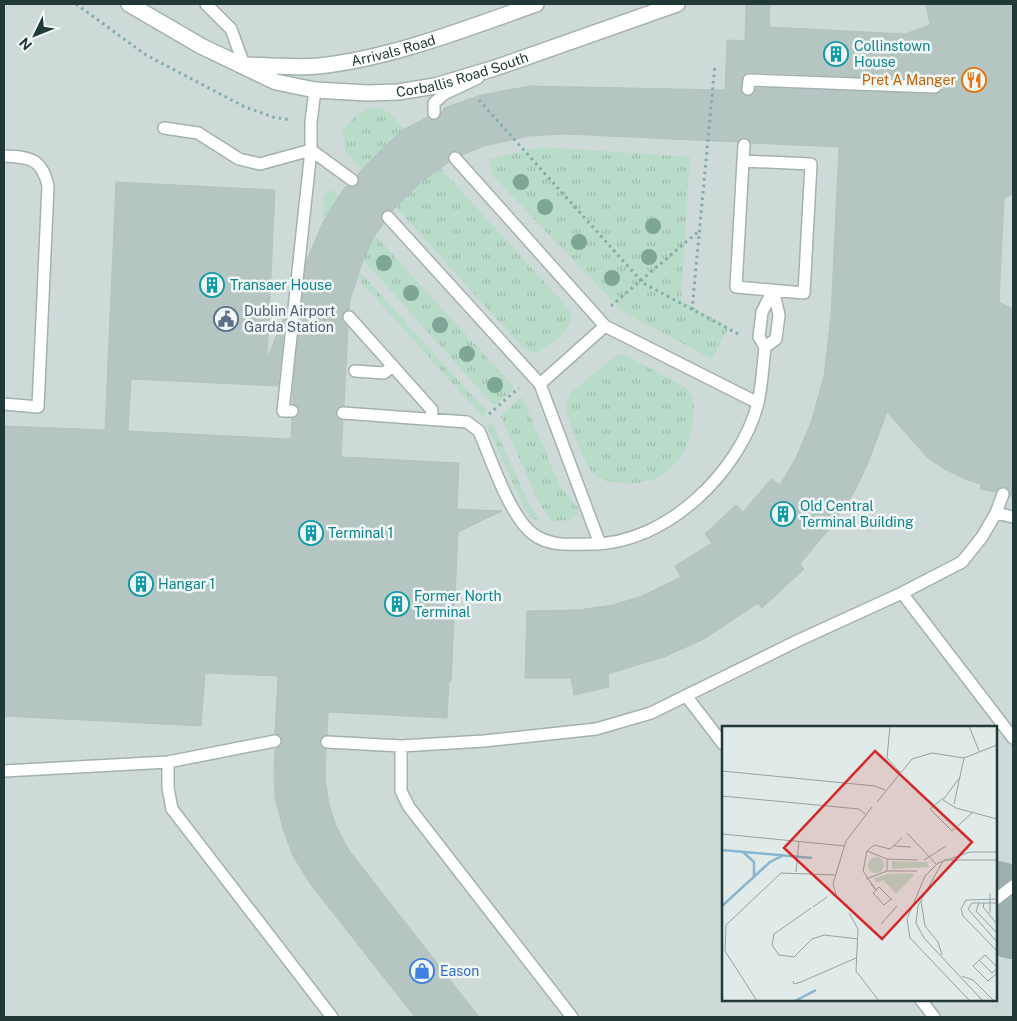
<svg xmlns="http://www.w3.org/2000/svg" width="1017" height="1021" viewBox="0 0 1017 1021" font-family="'Public Sans',sans-serif">
	<defs>
		<pattern id="grass-tufts" width="24" height="20" patternUnits="userSpaceOnUse" patternTransform="scale(1.25)"><rect width="24" height="20" fill="#b9dbc9"/><path d="M3 7l-1-3M5 7V3M7 7l1-3M15 17l-1-3M17 17v-4M19 17l1-3" fill="none" stroke="#9fbdad"/></pattern>
	</defs>
	<rect width="100%" height="100%" fill="#e0eae8"/>
	<path fill="#cedad7" fill-rule="evenodd" d="M 4,4 L 1013,4 L 1013,1017 L 4,1017 ZM 723,727 L 996,727 L 996,1000 L 723,1000 Z"/>
	<path fill="url(#grass-tufts)" d="M 374,107 L 389,112 L 569,309 C 571,313 572,317 571,321 C 568,331 543,353 533,353 L 524,349 L 346,152 L 342,133 C 350,120 360,111 374,107 Z
		M 542,147 L 690,157 L 681,300 L 729,327 L 712,359 L 623,312 L 492,175 L 489,159 Z
		M 330,190 L 337,194 L 515,388 L 494,406 L 323,215 L 324,196 Z
		M 322,230 L 487,412 L 482,416 L 323,240 Z
		M 617,355 L 624,355 L 680,384 C 693,392 695,403 693,417 C 690,458 665,487 621,483 C 613,482 603,481 596,476 C 584,468 571,425 566,411 L 566,402 L 570,393 Z
		M 522,397 L 560,486 L 578,508 L 578,514 L 569,520 L 551,521 L 537,499 L 500,415 Z
		M 492,422 L 529,504 L 540,521 L 533,519 L 525,510 L 487,426 Z"/>
	<g fill="none" stroke-linecap="round" stroke-linejoin="round">
		<path stroke="#9eb0ae" stroke-width="76" d="M 996,899 L 1013,921"/>
	</g>
	<path fill="#b5c5c1" stroke="#b2c3c0" fill-rule="evenodd" d="M 746,4 L 770,4 L 769,27 L 905,34 L 930,25 L 926,4 L 1013,4 L 1013,193 L 1004,199 L 999,302 L 1013,309 L 1013,497 L 1010,496 L 1006,487 L 999,488 L 996,492 L 980,489 L 981,484 L 965,479 L 944,469 L 927,457 L 887,412 L 867,465 L 854,492 L 834,523 L 800,564 L 804,569 L 762,608 L 758,603 L 704,639 L 664,657 L 608,674 L 609,687 L 574,695 L 571,678 L 525,678 L 527,611 L 579,610 L 613,605 L 642,596 L 681,577 L 675,566 L 712,543 L 705,534 L 736,505 L 743,512 L 771,479 L 780,485 L 796,458 L 812,420 L 824,376 L 831,316 L 839,147 L 751,143 L 744,138 L 737,142 L 566,134 L 529,136 L 484,146 L 462,155 L 457,151 L 450,152 L 448,156 L 449,162 L 421,182 L 392,211 L 387,210 L 383,212 L 381,218 L 384,223 L 373,238 L 361,266 L 350,300 L 349,310 L 342,314 L 342,319 L 348,327 L 344,406 L 337,408 L 336,413 L 338,419 L 343,421 L 341,457 L 459,463 L 457,509 L 502,511 L 458,532 L 451,682 L 449,681 L 447,718 L 328,712 L 327,735 L 321,738 L 320,742 L 323,748 L 326,749 L 325,777 L 329,805 L 336,826 L 348,849 L 479,1017 L 415,1017 L 311,885 L 293,856 L 283,829 L 275,797 L 274,773 L 275,749 L 280,746 L 282,740 L 280,736 L 275,734 L 278,676 L 205,673 L 201,726 L 4,716 L 4,426 L 105,430 L 116,182 L 275,190 L 267,359 L 286,312 L 278,386 L 131,379 L 128,431 L 291,439 L 292,418 L 296,417 L 299,411 L 298,407 L 293,404 L 293,387 L 306,262 L 323,222 L 345,187 L 358,185 L 359,180 L 357,175 L 377,154 L 404,129 L 428,117 L 434,120 L 438,119 L 444,108 L 481,95 L 530,86 L 725,90 L 727,40 L 745,41 ZM 749,72 L 935,80 L 941,83 L 942,88 L 939,93 L 935,94 L 756,88 L 754,94 L 748,96 L 743,95 L 741,88 L 743,76 Z"/>
	<g fill="none" stroke-linecap="round" stroke-linejoin="round">
		<defs>
			<path id="lane" d="M 206,4 L 231,29 L 244,65
				M 748,89 L 749,80 L 935,87
				M 434,113 L 434,103 L 444,94 L 478,78
				M 164,128 L 198,133 L 239,159 L 260,164 L 311,150 L 352,180
				M 4,156 C 29,157 42,158 48,186 L 38,407 L 4,404
				M 455,158 L 605,326
				M 743,161 L 811,164 L 804,293 L 736,287 L 743,161 L 744,145
				M 388,217 L 540,384
				M 349,317 L 432,410 L 431,419
				M 355,371 L 384,373 L 393,366
				M 292,411 L 283,411 L 311,150 L 311,122 L 315,90
				M 343,413 L 467,422 L 479,431 C 491,459 510,517 533,534 C 550,547 571,544 592,544 C 666,544 740,472 758,403 C 762,385 763,365 765,347 L 759,337 L 762,312 L 773,290 L 779,315 L 776,339 L 765,347
				M 996,513 L 1013,517
				M 600,544 L 540,384 L 605,326 L 758,403
				M 902,593 L 1013,738
				M 687,697 L 723,744
				M 327,742 L 401,746 L 484,741 L 596,729 L 651,713 L 797,641 L 902,593 L 962,562 L 982,537 L 996,513 L 1003,494
				M 401,746 L 401,791 L 409,807 L 572,1017
				M 168,762 L 168,788 L 172,809 L 332,1017
				M 4,771 L 168,762 L 275,741
				M 996,899 L 1013,886
				M 921,1000 L 934,1017"/>
			<g id="street">
				<path id="s1" d="M 129,4 L 201,46 L 276,82 L 315,90 L 368,93 L 398,92 L 435,86 L 495,68 L 677,4"/>
				<path id="s2" d="M 247,65 C 270,66 296,68 319,66 C 392,58 468,28 536,4"/>
			</g>
		</defs>
		<use href="#lane" stroke="#a3b2b0" stroke-width="14"/>
		<use href="#street" stroke="#a3b2b0" stroke-width="18"/>
		<path stroke="#81ada8" stroke-width="3" stroke-dasharray="2.5 4" stroke-linecap="butt" d="M 76,4 L 146,55 L 245,107 L 273,117 L 291,120
			M 479,100 L 643,283 L 740,335
			M 611,306 L 700,230
			M 692,310 L 715,64
			M 489,414 L 519,388"/>
		<use href="#lane" stroke="#fff" stroke-width="11"/>
		<use href="#street" stroke="#fff" stroke-width="15"/>
	</g>
	<g fill="#7ea697">
		<circle cx="521" cy="182" r="8"/>
		<circle cx="545" cy="207" r="8"/>
		<circle cx="653" cy="226" r="8"/>
		<circle cx="579" cy="242" r="8"/>
		<circle cx="649" cy="257" r="8"/>
		<circle cx="384" cy="263" r="8"/>
		<circle cx="612" cy="278" r="8"/>
		<circle cx="411" cy="293" r="8"/>
		<circle cx="440" cy="325" r="8"/>
		<circle cx="467" cy="354" r="8"/>
		<circle cx="495" cy="385" r="8"/>
	</g>
	<defs>
		<symbol id="building-ring" viewBox="-11 -11 22 22"><circle r="9.5" fill="#f0f7f5" stroke="#0f9aa8" stroke-width="1.5"/><path d="M-4-6H4V6H1V3H-1V6H-4ZM-2.5-4.3h1.7v1.8h-1.7ZM.8-4.3h1.7v1.8H.8ZM-2.5-1h1.7V.8h-1.7ZM.8-1h1.7V.8H.8Z" fill="#0f9aa8"/></symbol>
		<symbol id="restaurant-ring" viewBox="-11 -11 22 22"><circle r="9.5" fill="#f0f7f5" stroke="#e8710a" stroke-width="1.5"/><path d="M-5-6h1v4h1v-4h1v4h1v-4h1v5L-1.5 .5V6h-2V.5L-5-1ZM5-6V6H3V1.5H1.5Q1.5-4 5-6Z" fill="#e8710a"/></symbol>
		<symbol id="civic-ring" viewBox="-11 -11 22 22"><circle r="9.5" fill="#f0f7f5" stroke="#5c6f8a" stroke-width="1.5"/><path d="M-.6-6.5H3V-4.5H.6V-3L4-1V1h2V6H-6V1h2V-1L-.6-3ZM-1.2 2.5V6h2.4V2.5Z" fill="#5c6f8a"/></symbol>
		<symbol id="shop-ring" viewBox="-11 -11 22 22"><circle r="9.5" fill="#f0f7f5" stroke="#3f7fe0" stroke-width="1.5"/><path d="M-5-2.5h2.3a2.7 3.5 0 0 1 5.4 0H5L5.5 6h-11ZM-1.5-2.5h3a1.5 2.3 0 0 0-3 0Z" fill="#3f7fe0"/></symbol>
	</defs>
	<g fill-rule="evenodd">
		<use href="#building-ring" x="822" y="40" width="28" height="28"/>
		<use href="#restaurant-ring" x="960" y="66" width="28" height="28"/>
		<use href="#building-ring" x="198" y="271" width="28" height="28"/>
		<use href="#civic-ring" x="212" y="305" width="28" height="28"/>
		<use href="#building-ring" x="769" y="500" width="28" height="28"/>
		<use href="#building-ring" x="297" y="519" width="28" height="28"/>
		<use href="#building-ring" x="127" y="570" width="28" height="28"/>
		<use href="#building-ring" x="383" y="590" width="28" height="28"/>
		<use href="#shop-ring" x="408" y="957" width="28" height="28"/>
	</g>
	<g text-anchor="middle" stroke-width="5" stroke-linejoin="round" paint-order="stroke">
		<g font-size="14" fill="#0d838f" stroke="#f0f7f5" text-anchor="start">
			<text x="854" y="51">Collinstown<tspan x="854" dy="16">House</tspan></text>
			<text x="230" y="290">Transaer House</text>
			<text x="800" y="511">Old Central<tspan x="800" dy="16">Terminal Building</tspan></text>
			<text x="328" y="538">Terminal 1</text>
			<text x="158" y="589">Hangar 1</text>
			<text x="414" y="601">Former North<tspan x="414" dy="16">Terminal</tspan></text>
		</g>
		<g font-size="14" fill="#213a38" stroke="#f0f7f5">
			<text dy="5" stroke="none"><textPath href="#s2" startOffset="148">Arrivals Road</textPath></text>
			<text dy="5" stroke="none"><textPath href="#s1" startOffset="356">Corballis Road South</textPath></text>
		</g>
		<g font-size="14" fill="#c56008" stroke="#f0f7f5" text-anchor="end">
			<text x="956" y="85">Pret A Manger</text>
		</g>
		<g font-size="14" fill="#4e5e75" stroke="#f0f7f5" text-anchor="start">
			<text x="244" y="316">Dublin Airport<tspan x="244" dy="16">Garda Station</tspan></text>
		</g>
		<g font-size="14" fill="#366cbe" stroke="#f0f7f5" text-anchor="start">
			<text x="440" y="976">Eason</text>
		</g>
	</g>
	<g transform="translate(722 726)">
		<rect width="275" height="275" fill="#e0eae8"/>
		<path d="M146 139a8 8 0 1 1 16 0a8 8 0 1 1-16 0ZM 170,135 L 205,136 L 207,141 L 170,143 ZM 165,148 L 190,147 L 192,149 L 174,168 L 161,154 L 154,157 L 153,152 Z" fill="#b9dbc9"/>
		<path fill="none" stroke="#89b5ce" stroke-width="2.5" d="M 0,124 L 90,132M 21,126 L 32,136 L 32,151M 0,180 L 48,136 L 60,130M 73,275 L 94,264"/>
		<path fill="none" stroke="#94a4a2" stroke-width="1" d="M 168,0 L 165,32 L 178,46M 247,0 L 257,25M 0,45 L 153,60 L 163,64M 238,51 L 221,74 L 234,82 L 275,93M 0,70 L 137,83 L 143,88M 221,72 L 208,83 L 230,105 L 251,86M 155,76 L 190,33 L 210,27 L 242,32 L 275,19M 232,78 L 242,32M 185,107 L 214,138M 0,108 L 123,120M 172,120 L 189,121M 165,133 L 195,134M 202,134 L 224,120M 222,134 L 275,134M 221,135 L 196,180 L 194,197 L 202,212 L 261,275M 165,145 L 195,145M 74,146 L 77,115M 144,153 L 165,145 L 165,133 L 145,125M 149,158 L 154,164 L 141,145 L 145,125 L 152,119 L 168,123 L 180,112M 114,168 L 111,158 L 124,115 L 150,81M 169,173 L 162,179 L 151,167 L 157,161 L 170,174M 275,173 L 244,174 L 239,183 L 241,190 L 275,225M 199,175 L 203,200 L 216,216 L 220,229M 257,177 L 254,185 L 275,207M 262,177 L 261,181 L 275,198M 275,177 L 250,177 L 246,183 L 275,216M 91,181 L 105,171M 89,182 L 52,208 L 50,219 L 57,229 L 72,231 L 90,213 L 102,209 L 136,213M 127,187 L 136,203 L 134,245 L 157,275M 268,187 L 268,167M 159,198 L 175,180M 257,234 L 270,247 L 275,243M 275,241 L 263,229 L 251,240 L 266,255 L 275,247M 240,250 L 251,254 L 272,275M 71,255 L 72,258 L 79,256 L 134,232M 35,275 L 3,225 L 4,199 L 59,147 L 113,149M 248,275 L 188,212 L 185,193 L 203,150 L 216,137 L 248,126 L 275,126"/>
		<path fill="#d62828" fill-opacity="0.15" stroke="#d62828" stroke-width="2.5" d="M 153,25 L 250,116 L 160,213 L 62,122 Z"/>
		<rect width="275" height="275" fill="none" stroke="#213a38" stroke-width="2.5"/>
	</g>
	<rect width="1017" height="1021" fill="none" stroke="#213a38" stroke-width="10"/>
	<g transform="translate(35 35) rotate(227)" stroke="#f0f7f5" stroke-width="4" paint-order="stroke">
	<path d="M0-4L9 19L0 12L-9 19Z" fill="#213a38"/>
	<text y="-8" font-size="14" font-weight="bold" text-anchor="middle" fill="#213a38">N</text>
	</g>
</svg>
